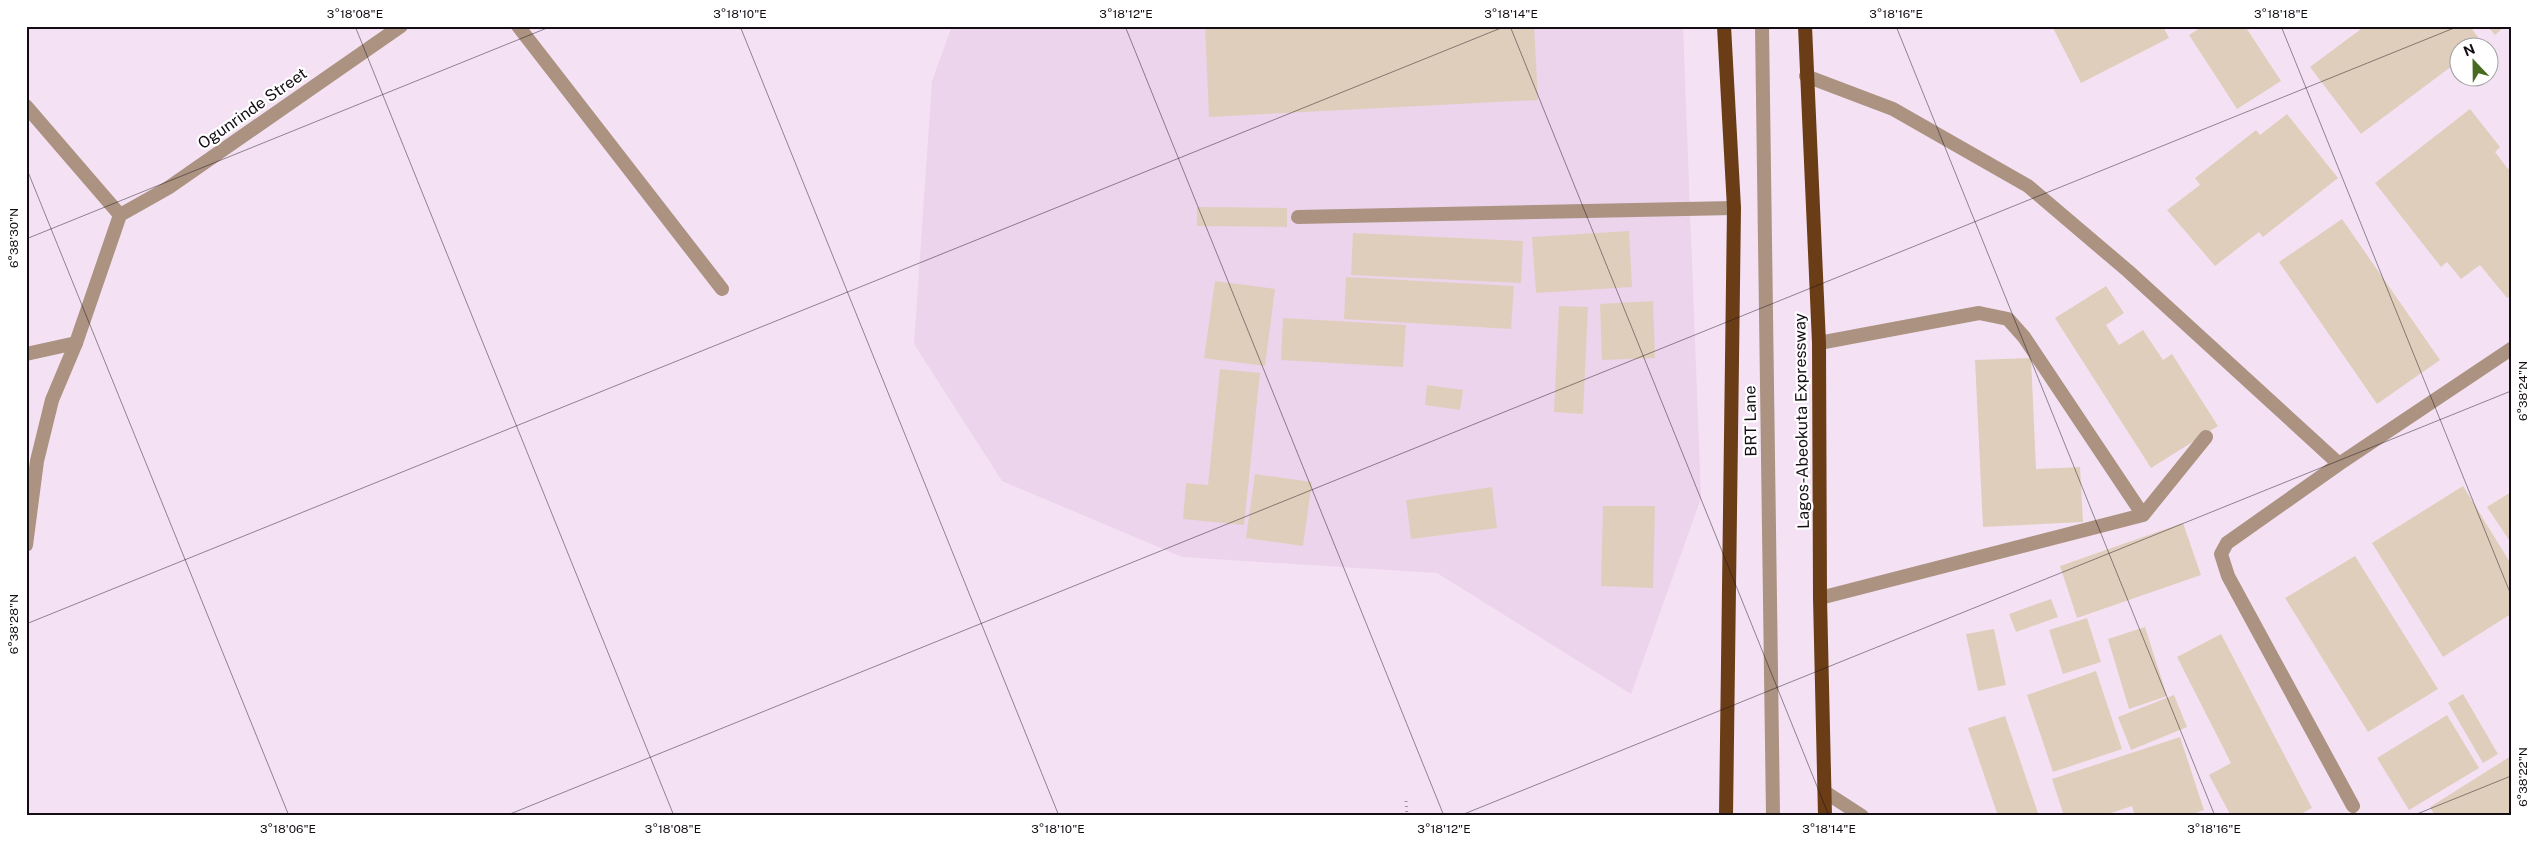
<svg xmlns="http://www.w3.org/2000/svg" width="2537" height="842" viewBox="0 0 2537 842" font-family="'Public Sans',sans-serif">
	<rect width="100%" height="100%" fill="#f4e2f4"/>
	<path fill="#ecd4ec" d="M 952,26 L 1683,26 L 1701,498 L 1631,694 L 1437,573 L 1182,557 L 1002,481 L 914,344 L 932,81 Z"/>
	<path fill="#e0cebc" d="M 1205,26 L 1534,26 L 1538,100 L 1209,117 Z
		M 2052,26 L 2163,26 L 2169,38 L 2081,83 Z
		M 2203,26 L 2245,26 L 2281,81 L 2237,109 L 2189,35 Z
		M 2365,26 L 2470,26 L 2482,43 L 2476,48 L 2460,48 L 2460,60 L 2361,134 L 2310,67 Z
		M 2487,26 L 2505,26 L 2495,35 Z
		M 2470,109 L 2500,147 L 2495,152 L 2508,169 L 2511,167 L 2511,295 L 2507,298 L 2480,265 L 2461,279 L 2447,262 L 2441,267 L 2375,183 Z
		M 2287,114 L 2338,178 L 2263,237 L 2259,232 L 2215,266 L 2167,210 L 2200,185 L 2195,178 L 2256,130 L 2260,135 Z
		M 1197,207 L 1287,208 L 1287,227 L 1197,226 Z
		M 2342,219 L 2440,360 L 2377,404 L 2279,262 Z
		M 1629,231 L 1632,287 L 1536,293 L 1532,237 Z
		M 1353,233 L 1523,241 L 1521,283 L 1351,275 Z
		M 1346,277 L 1514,286 L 1511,329 L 1344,319 Z
		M 1215,281 L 1275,289 L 1265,366 L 1204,358 Z
		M 2106,286 L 2124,313 L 2106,325 L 2119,345 L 2143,330 L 2163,360 L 2172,354 L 2218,426 L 2151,468 L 2055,318 Z
		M 1653,301 L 1655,358 L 1602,360 L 1600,304 Z
		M 1559,306 L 1588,307 L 1583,414 L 1554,412 Z
		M 1283,318 L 1406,325 L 1403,367 L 1281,360 Z
		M 2031,358 L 2036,469 L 2080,467 L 2083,522 L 1983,527 L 1975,360 Z
		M 1220,369 L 1260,373 L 1244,525 L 1183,519 L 1186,483 L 1208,485 Z
		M 1427,385 L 1463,390 L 1460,410 L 1425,405 Z
		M 1255,474 L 1312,482 L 1303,546 L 1246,538 Z
		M 2463,486 L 2511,564 L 2511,614 L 2443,657 L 2372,543 Z
		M 1492,487 L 1497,528 L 1411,539 L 1406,500 Z
		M 2511,492 L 2511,543 L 2487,507 Z
		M 1603,506 L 1655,506 L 1653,588 L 1601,586 Z
		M 2183,523 L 2201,575 L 2077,618 L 2060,566 Z
		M 2355,556 L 2438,689 L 2368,732 L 2285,598 Z
		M 2051,599 L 2058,617 L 2016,632 L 2009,614 Z
		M 2087,618 L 2101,662 L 2063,674 L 2049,630 Z
		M 2145,627 L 2167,696 L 2129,709 L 2108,639 Z
		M 1994,629 L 2006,685 L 1978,691 L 1966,634 Z
		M 2221,634 L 2312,808 L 2297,816 L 2231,816 L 2209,775 L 2231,763 L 2177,657 Z
		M 2096,671 L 2122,749 L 2053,772 L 2027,695 Z
		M 2463,694 L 2498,754 L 2483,763 L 2448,703 Z
		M 2174,695 L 2187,727 L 2131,750 L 2118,717 Z
		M 2447,715 L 2479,768 L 2409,810 L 2377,758 Z
		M 2005,716 L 2039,816 L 1998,816 L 1968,728 Z
		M 2180,737 L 2204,810 L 2187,816 L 2135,816 L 2132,806 L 2102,816 L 2064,816 L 2052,779 Z
		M 2511,756 L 2511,816 L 2435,816 L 2430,807 Z"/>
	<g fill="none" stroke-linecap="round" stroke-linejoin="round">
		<path stroke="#9e919e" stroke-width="3" stroke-dasharray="1 4" stroke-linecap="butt" d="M 1406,801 L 1407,816"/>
		<path stroke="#ab9281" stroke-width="14" d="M 518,26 L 722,289
			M 1762,26 L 1773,816
			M 1298,217 L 1734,208
			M 1819,343 L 1979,313 L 2008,319 L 2024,337 L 2143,515
			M 26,354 L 76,343
			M 1820,598 L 2143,515 L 2206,437
			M 1825,792 L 1862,816"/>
		<path stroke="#ab9281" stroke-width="14" d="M 1806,76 L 1893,109 L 2028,186 L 2128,271 L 2339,464
			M 26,106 L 120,215
			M 120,215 L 168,188 L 401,26
			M 26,545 L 37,461 L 52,400 L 76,343 L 120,215
			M 2353,806 L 2228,576 L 2221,554 L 2227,543 L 2339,464 L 2511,349"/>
		<path stroke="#6b3d17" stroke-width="14" d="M 1724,26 L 1734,208 L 1726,816
			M 1805,26 L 1819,343 L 1820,598 L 1825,816"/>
	</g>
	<path fill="none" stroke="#140e14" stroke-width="1" stroke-opacity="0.45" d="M 355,26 L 674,816M 740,26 L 1059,816M 1125,26 L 1444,816M 1510,26 L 1829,816M 1896,26 L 2215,816M 2281,26 L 2511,595M 26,167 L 289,816M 26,239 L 552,26M 26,624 L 1506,26M 505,816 L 2459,26M 1459,816 L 2511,391M 2412,816 L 2511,776"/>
	<g text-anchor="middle" stroke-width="4.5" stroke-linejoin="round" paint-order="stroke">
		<g font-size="16" fill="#140e14" stroke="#fff">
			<text transform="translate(252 108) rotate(-35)" y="6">Ogunrinde Street</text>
			<text transform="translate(1750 421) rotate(-91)" y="6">BRT Lane</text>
			<text transform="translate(1801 421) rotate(-91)" y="6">Lagos-Abeokuta Expressway</text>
		</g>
	</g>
	<rect width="2537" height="842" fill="none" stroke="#ffffff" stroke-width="55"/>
	<g transform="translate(2474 62) rotate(338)"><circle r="24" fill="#ffffff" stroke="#a19fa1"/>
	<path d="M0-4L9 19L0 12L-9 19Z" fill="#486920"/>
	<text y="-8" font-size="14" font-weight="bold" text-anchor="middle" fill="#140e14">N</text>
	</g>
	<rect x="28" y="28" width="2482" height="786" fill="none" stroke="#140e14" stroke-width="2"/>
	<g font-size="12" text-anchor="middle" fill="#140e14">
		<text x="355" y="18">3°18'08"E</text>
		<text x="740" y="18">3°18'10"E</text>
		<text x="1126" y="18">3°18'12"E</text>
		<text x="1511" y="18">3°18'14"E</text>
		<text x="1896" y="18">3°18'16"E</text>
		<text x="2281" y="18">3°18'18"E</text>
		<text transform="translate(14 238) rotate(-90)" y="4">6°38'30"N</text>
		<text transform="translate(2523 391) rotate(-90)" y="4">6°38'24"N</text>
		<text transform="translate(14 624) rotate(-90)" y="4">6°38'28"N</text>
		<text transform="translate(2523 777) rotate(-90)" y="4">6°38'22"N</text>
		<text x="288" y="833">3°18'06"E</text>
		<text x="673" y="833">3°18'08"E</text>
		<text x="1058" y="833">3°18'10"E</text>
		<text x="1444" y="833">3°18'12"E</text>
		<text x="1829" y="833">3°18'14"E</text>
		<text x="2214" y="833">3°18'16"E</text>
	</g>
</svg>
